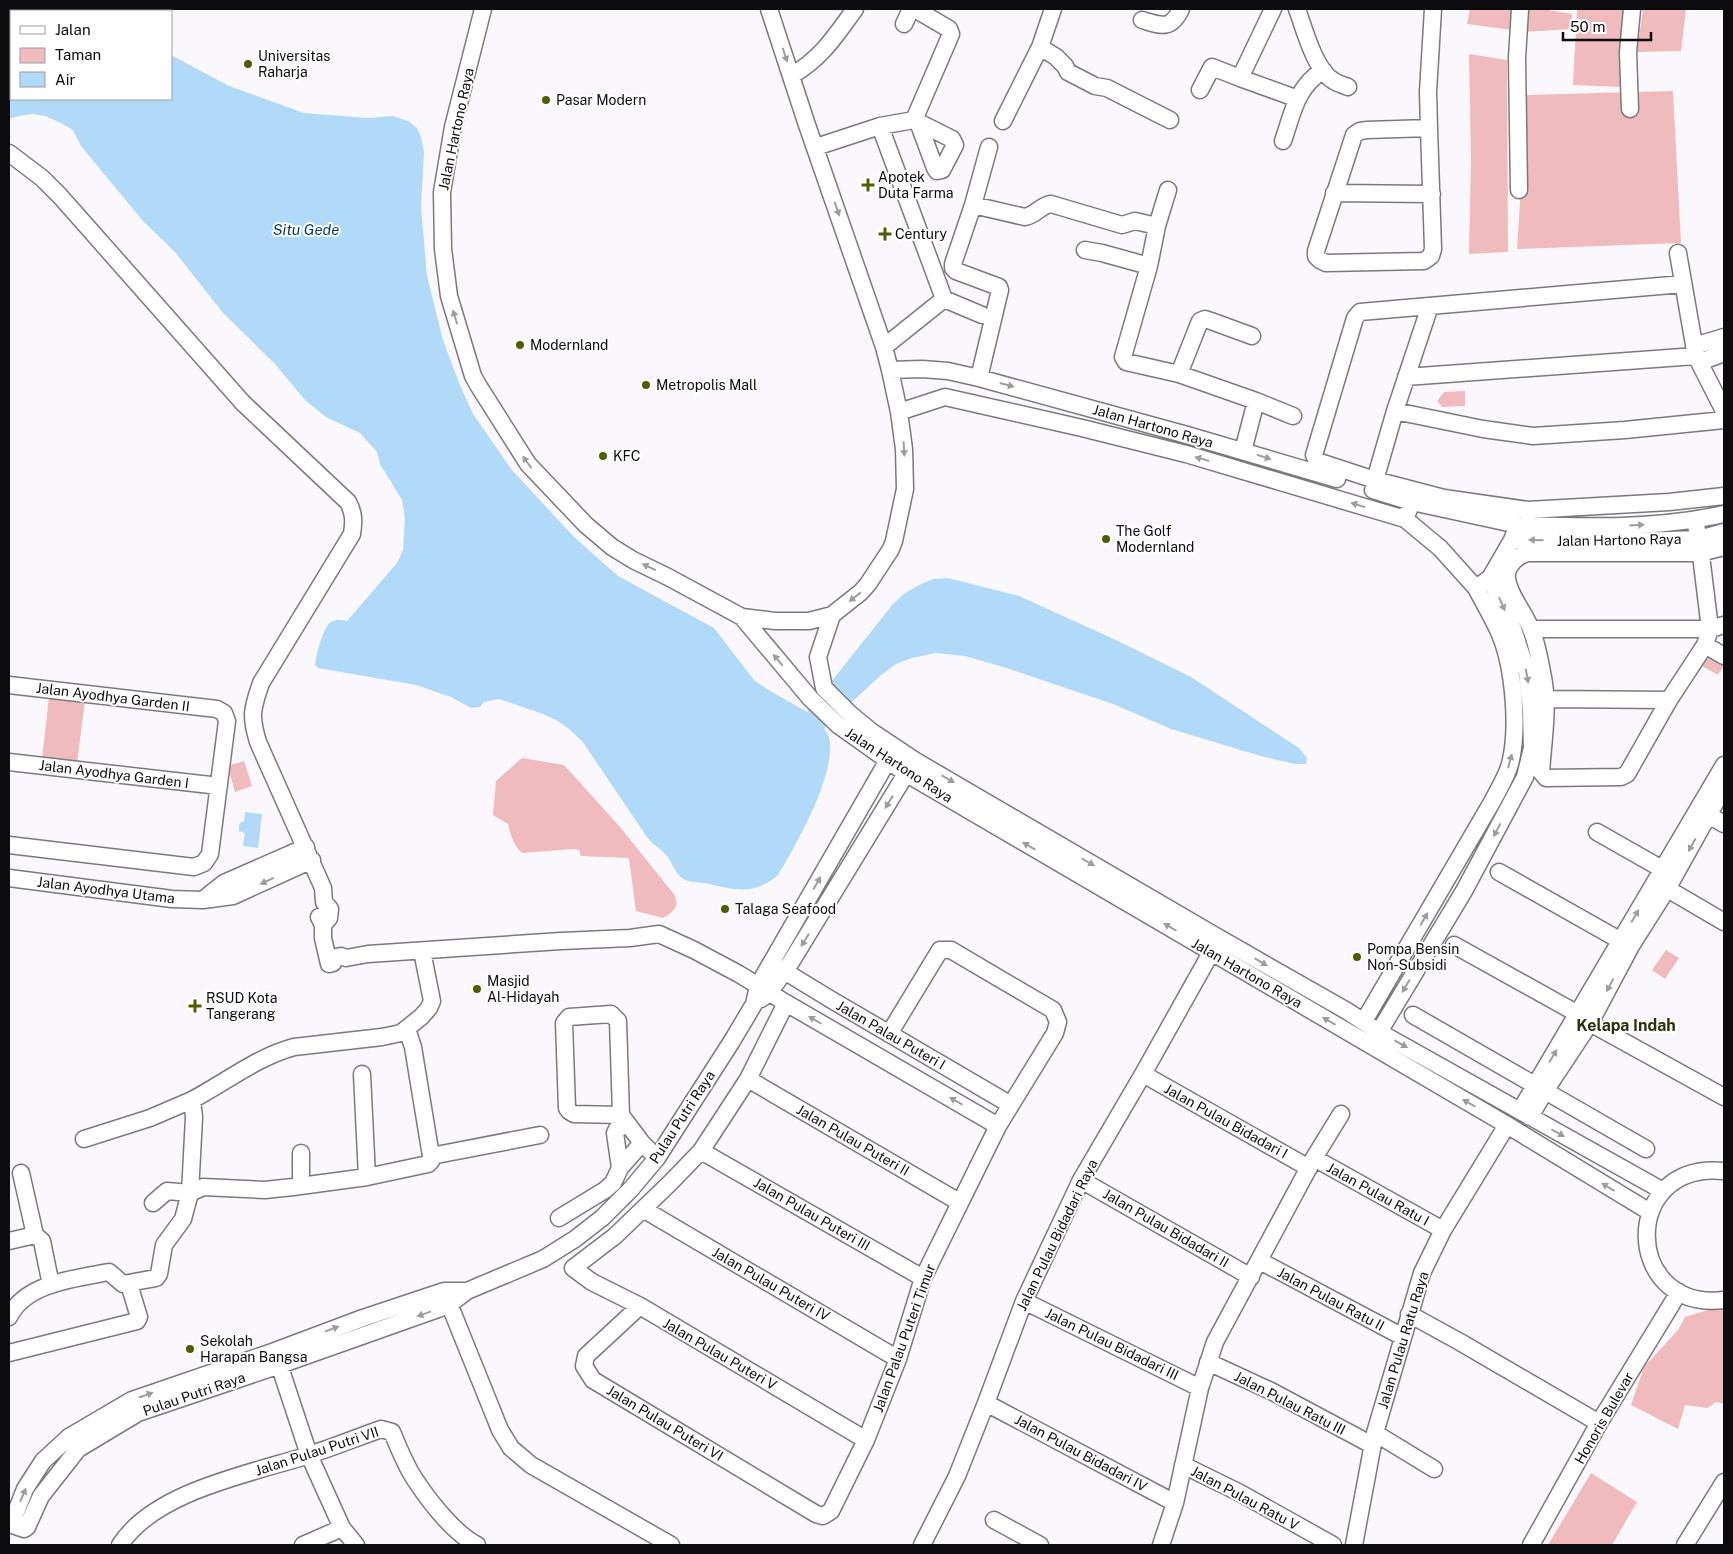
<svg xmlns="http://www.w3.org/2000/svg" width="1733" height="1554" viewBox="0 0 1733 1554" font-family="'Public Sans',sans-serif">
	<rect width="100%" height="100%" fill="#fbf8fd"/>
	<path fill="#efbbbc" d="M 1470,9 L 1513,9 L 1512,30 L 1467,24 Z
		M 1525,9 L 1542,9 L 1572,14 L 1572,29 L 1524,32 Z
		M 1577,9 L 1623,9 L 1622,87 L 1573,85 Z
		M 1643,9 L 1686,9 L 1681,51 L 1637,52 Z
		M 1469,54 L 1507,60 L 1508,252 L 1469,254 L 1471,161 Z
		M 1673,91 L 1681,243 L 1517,249 L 1527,95 Z
		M 1465,391 L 1465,406 L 1442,407 L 1437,401 L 1444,392 Z
		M 1707,656 L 1724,666 L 1718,675 L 1702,666 Z
		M 49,697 L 85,701 L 77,763 L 42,759 Z
		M 522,758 L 564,765 L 620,827 L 673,893 C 681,905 674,912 663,918 L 636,911 L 629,858 L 581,856 L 579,850 L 574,849 L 522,853 C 513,845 511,835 508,824 L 493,815 L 496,781 Z
		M 244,761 L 252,786 L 235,792 L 229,771 L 231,765 Z
		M 1666,950 L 1679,958 L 1665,979 L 1652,970 Z
		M 1724,1305 L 1724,1404 L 1716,1402 L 1707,1408 L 1685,1405 L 1678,1429 L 1631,1405 L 1644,1367 L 1678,1330 L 1685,1317 Z
		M 1591,1473 L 1637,1502 L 1612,1545 L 1548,1545 Z"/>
	<path fill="#b1daf8" d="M 9,9 L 103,9 L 106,11 L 11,11 L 11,99 L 171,99 L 171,55 L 229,86 L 304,113 L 368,118 L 393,116 L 408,121 L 417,128 L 421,137 L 424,152 L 421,207 L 427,276 L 443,340 L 459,383 L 473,414 L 512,470 L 574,537 L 618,576 L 714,628 L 754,680 L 767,689 L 807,712 L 893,604 L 905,593 L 919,585 L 933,579 L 948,578 L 1019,596 L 1118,641 L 1191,677 L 1299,748 L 1307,758 L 1306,764 L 1295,764 L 1264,757 L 1171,729 L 1113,704 L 1003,667 L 965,656 L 936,653 L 912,658 L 896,664 L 880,676 L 824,728 C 827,733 830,738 830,743 C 833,780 797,843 778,875 C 753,897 733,889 705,883 C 697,882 688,883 682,878 C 675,873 672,862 667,856 C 661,848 652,845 647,837 L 582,741 L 569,729 L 556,720 L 543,714 L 499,699 L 484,702 L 480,707 L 471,708 L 451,697 L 416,685 L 318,668 L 315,665 C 316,655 323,627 331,622 C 336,619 342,620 347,621 L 397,563 L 403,550 L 405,518 L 402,500 L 380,464 L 377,452 L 360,433 L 326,417 L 305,400 L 275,364 L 223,313 L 175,252 L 142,220 L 81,146 L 73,130 L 59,122 L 45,116 L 33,114 L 19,116 L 9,119 Z
		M 245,812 L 262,814 L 258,848 L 243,846 L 245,833 L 239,831 L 239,824 L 244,821 Z"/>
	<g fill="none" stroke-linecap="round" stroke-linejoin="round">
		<defs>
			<path id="minor" d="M 483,9 L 453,127 L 442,192 L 443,249 L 449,296 L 473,376 L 478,385 L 528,464 L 586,525 L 612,547 L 633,560 L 668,577 L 742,617 L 810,698 L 838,725 L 907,774 L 1507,1125 L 1650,1212
				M 769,9 L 806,122 L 884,347 L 890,370 L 899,412 L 904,449 L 905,489 L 894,541 L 891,549 L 868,584 L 861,592 L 832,615 L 818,657 L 824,688 L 849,713 L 872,732 L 914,760 L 1219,938 L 1347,1011 L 1379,1032 L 1663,1191
				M 1297,9 C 1304,28 1315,71 1334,81 C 1338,84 1344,85 1348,87
				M 1142,20 C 1162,26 1171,30 1181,9
				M 904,24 L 911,9
				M 1040,47 L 1056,57 L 1065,66 L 1068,72 L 1095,86 L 1107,88 L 1170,120
				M 792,75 C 821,59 836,35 855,9
				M 1240,78 L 1298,99
				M 1200,90 L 1212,67 L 1240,78 L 1273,9
				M 1630,109 L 1628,52 L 1632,9
				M 914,120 L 952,139 L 955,145 L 942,170 L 937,171 L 935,168 L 918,122
				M 1003,121 L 1040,47 L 1053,9
				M 880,126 L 944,299 L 982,315
				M 1429,128 L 1433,249 L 1431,256 L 1424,261 L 1326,263 L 1320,260 L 1316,256 L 1316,251 L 1354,135 L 1360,131 L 1367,130 Z
				M 1429,128 L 1428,92 L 1433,9
				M 1283,141 C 1293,112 1296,88 1323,70
				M 816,147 L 880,126 L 914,120 L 951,34 L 949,29 L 915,9
				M 9,153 L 42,178 L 60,196 L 243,403 L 348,502 C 354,513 354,521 352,534 L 261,683 C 252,709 250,716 258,742 L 323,888 L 324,902 L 330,909 L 329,918 L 323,925
				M 1168,190 L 1157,226 L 1149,266 L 1123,357 L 1126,362 L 1179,374 L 1256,401 L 1293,416
				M 1519,190 L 1517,58 L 1520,9
				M 1334,193 L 1432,194
				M 973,205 L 1025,217 C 1036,215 1041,205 1051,204 L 1122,225 L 1135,221 L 1157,226
				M 1085,250 L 1102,253 L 1149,266
				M 1678,253 L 1696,356 L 1724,411
				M 1683,284 L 1360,312 L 1355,318 L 1314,455 L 1317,461 L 1375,480 L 1444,498 L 1528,510 L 1669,502 L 1724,496
				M 1694,346 L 1724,337
				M 884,347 L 944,299
				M 1700,362 L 1724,353
				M 890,370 L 922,369 L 948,371 L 979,378 L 1187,435 L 1337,479
				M 1179,374 L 1200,321 L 1205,319 L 1211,321 L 1252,336
				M 1406,377 L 1696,356
				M 979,378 L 1000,290 L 999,287 L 956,271 L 953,268 L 953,264 L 973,205 L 989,147
				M 1395,411 L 1483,429 L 1533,436 L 1625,430 L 1724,420
				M 899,412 L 945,397 L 1082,428 L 1186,454 L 1405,519
				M 1243,451 L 1256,401
				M 1375,480 L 1395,411 L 1430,306
				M 1373,490 L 1412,502
				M 1412,502 L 1518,525 L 1512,540 L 1490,578 L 1476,588 L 1440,548 L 1405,519 Z
				M 1695,521 L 1699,539 L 1710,629 L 1705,645 L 1669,700 L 1627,774 L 1621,777 L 1546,778 L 1541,772 C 1543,741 1549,708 1543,677 C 1540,662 1537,643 1531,629 C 1525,613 1505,590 1507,573 C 1509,563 1519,555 1528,553 L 1700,553 L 1724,547
				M 1518,525 C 1587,527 1657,529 1724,514
				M 1512,540 L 1608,542 L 1699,539 L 1724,532
				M 742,617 L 775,621 L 809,621 L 832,615
				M 1532,629 L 1710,629 L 1724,625
				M 1705,645 L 1724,656
				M 9,685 L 217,709 L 224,713 L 227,721 L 210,854 L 204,863 L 194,867 L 9,845
				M 1545,699 L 1669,700
				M 9,762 L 219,786
				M 1700,810 L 1724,824
				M 1597,832 L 1662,869
				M 1499,872 L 1630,946
				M 9,878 L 172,899 L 203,900 L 233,896 L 312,860
				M 1659,884 L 1724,922
				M 204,899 L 224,883 L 306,847
				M 319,917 L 323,925 L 323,938 L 329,964 L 333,963
				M 1454,945 L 1578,1014 L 1590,1023 L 1724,1097
				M 328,959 L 341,956 L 346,958 L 368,954 L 561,941 L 630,938 L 659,934 L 694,950 L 739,974 L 786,1003 L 998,1126
				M 776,966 L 830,999 L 1011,1105
				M 761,999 L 769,993 L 791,962 L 912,764
				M 786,1003 L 748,1079 L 701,1151 L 669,1184 L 615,1236 L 573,1268 L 592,1282 L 640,1306 L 866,1440
				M 1413,1015 L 1646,1149
				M 1364,1021 L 1492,802 C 1498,790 1506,778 1510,764 C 1519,729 1514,666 1499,632 C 1492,617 1484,603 1476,588
				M 1379,1032 L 1464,891 L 1525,777 L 1532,748 L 1531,710 L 1527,672 L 1513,629 L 1490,578
				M 362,1074 L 367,1177
				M 1143,1074 L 1309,1168
				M 748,1079 L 959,1202
				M 192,1100 C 226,1082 257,1057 294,1047 L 382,1037 L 401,1033 L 421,1017 L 429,1008 L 432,1001 L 422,951
				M 1520,1111 L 1724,765
				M 621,1115 L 574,1114 L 569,1111 L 567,1108 L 564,1023 L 569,1017 L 611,1014 L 618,1021 L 621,1115 L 642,1143 L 657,1158
				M 1530,1117 L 1545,1091 L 1590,1023 L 1631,946 L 1667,889 L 1724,787
				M 84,1139 L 150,1118 L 192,1100 L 194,1117 L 190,1193 L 167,1191 L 153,1203
				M 701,1151 L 923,1278
				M 301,1153 L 301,1186
				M 431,1156 L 540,1135
				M 1314,1158 L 1443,1230
				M 620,1168 L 615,1133 L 617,1129 L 627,1124
				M 1724,1171 C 1620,1160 1622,1312 1724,1300
				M 21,1173 L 35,1235 L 42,1241 L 51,1285
				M 1081,1180 L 1251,1277
				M 643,1209 L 898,1359
				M 559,1218 L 605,1190 L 613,1183 L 620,1168 L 642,1143
				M 9,1241 L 35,1235
				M 1260,1261 L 1403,1337
				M 467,1291 L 444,1291 L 363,1318 L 275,1351 L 132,1400 L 69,1437 L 43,1461 L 25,1489 L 12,1522 L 12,1525 L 24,1529 L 27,1527 L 41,1496 L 78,1449 L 138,1413 L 280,1365 L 438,1309 L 450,1304 L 467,1291 L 543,1259 L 575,1239 L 602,1218 L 631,1189 L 657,1158 L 732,1041 L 754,1004 L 758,986 L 767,970 L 895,748
				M 446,1296 L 500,1430 L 511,1448 L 531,1465 L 671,1545
				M 1024,1301 L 1200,1388
				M 640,1306 L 586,1356 L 584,1366 L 593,1380 L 816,1514 L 823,1516 L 831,1511 L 866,1440 L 898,1359 L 923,1278 L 998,1126 L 1055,1033 L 1058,1022 L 1053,1010 L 951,950 L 940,950 L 889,1034
				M 1409,1314 L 1460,1342 L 1599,1423
				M 9,1317 C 25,1283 77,1278 109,1272 L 123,1284 L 156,1278 L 159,1274 L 164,1245 L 183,1219 L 190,1193 L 203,1187 L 265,1190 L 293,1187 L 367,1177 L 428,1164 L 431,1161 L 431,1156 L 413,1047 L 407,1029
				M 9,1353 L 137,1321 L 139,1317 L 129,1284
				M 276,1355 L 309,1455 L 342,1528 L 356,1545
				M 1208,1362 L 1271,1391 L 1372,1445
				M 986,1403 L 1175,1503
				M 1375,1433 L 1434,1469
				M 1183,1465 L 1240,1493 L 1333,1545
				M 994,1520 L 1040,1545
				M 120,1545 C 154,1492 248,1474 306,1456 C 331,1448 356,1438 381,1429 L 392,1432 C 399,1448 406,1467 416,1481 C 430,1502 454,1533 477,1545
				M 303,1545 L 342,1528
				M 922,1545 L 957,1476 L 986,1403 L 1024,1301 L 1081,1180 L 1143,1074 L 1217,942
				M 1161,1545 L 1175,1503 L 1200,1388 L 1215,1342 L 1314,1158 L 1341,1114
				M 1354,1545 L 1375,1433 L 1422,1273 L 1443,1230 L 1507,1125
				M 1531,1545 L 1599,1423 L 1679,1292
				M 1685,1545 L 1724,1482"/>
		</defs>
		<use href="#minor" stroke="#7b797e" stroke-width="19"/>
		<use href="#minor" stroke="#fff" stroke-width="16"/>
	</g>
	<defs><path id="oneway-solid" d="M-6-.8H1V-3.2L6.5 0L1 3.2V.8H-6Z" transform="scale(1.25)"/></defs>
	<g fill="#9e9d9e">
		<use href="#oneway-solid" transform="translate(785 55) rotate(72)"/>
		<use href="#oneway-solid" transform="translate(837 209) rotate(71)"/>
		<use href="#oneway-solid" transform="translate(455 317) rotate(-107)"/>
		<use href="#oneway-solid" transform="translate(1007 385) rotate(15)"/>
		<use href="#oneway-solid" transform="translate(904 449) rotate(87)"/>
		<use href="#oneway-solid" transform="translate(1264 457) rotate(17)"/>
		<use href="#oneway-solid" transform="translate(1202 459) rotate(-164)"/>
		<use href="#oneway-solid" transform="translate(527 462) rotate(-126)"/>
		<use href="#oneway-solid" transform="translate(1358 505) rotate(-162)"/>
		<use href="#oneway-solid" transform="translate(1637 525) rotate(-4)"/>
		<use href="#oneway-solid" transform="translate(1536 540) rotate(-178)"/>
		<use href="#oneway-solid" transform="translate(649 567) rotate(-155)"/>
		<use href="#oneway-solid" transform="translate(855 597) rotate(142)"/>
		<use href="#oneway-solid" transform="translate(1502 604) rotate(66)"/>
		<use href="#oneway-solid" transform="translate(778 660) rotate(-130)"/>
		<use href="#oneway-solid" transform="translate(1527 676) rotate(80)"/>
		<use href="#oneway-solid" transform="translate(1510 761) rotate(-75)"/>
		<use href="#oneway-solid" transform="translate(948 779) rotate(30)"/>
		<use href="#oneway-solid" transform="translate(889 802) rotate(122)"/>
		<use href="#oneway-solid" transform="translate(1497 830) rotate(118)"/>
		<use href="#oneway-solid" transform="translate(1692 845) rotate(119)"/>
		<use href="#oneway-solid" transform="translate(1029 846) rotate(-150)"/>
		<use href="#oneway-solid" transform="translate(1088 862) rotate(30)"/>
		<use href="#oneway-solid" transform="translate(267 881) rotate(155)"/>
		<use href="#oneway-solid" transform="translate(817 883) rotate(-60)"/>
		<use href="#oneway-solid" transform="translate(1635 916) rotate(-60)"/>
		<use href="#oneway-solid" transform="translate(1424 919) rotate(-60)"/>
		<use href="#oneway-solid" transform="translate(1170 927) rotate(-150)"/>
		<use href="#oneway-solid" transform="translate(805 940) rotate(122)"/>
		<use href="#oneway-solid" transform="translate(1261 962) rotate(30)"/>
		<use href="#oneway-solid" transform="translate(1610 985) rotate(118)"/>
		<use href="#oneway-solid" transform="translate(1406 986) rotate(121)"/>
		<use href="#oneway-solid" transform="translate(815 1020) rotate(-150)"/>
		<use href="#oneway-solid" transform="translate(1329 1021) rotate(-150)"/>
		<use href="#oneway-solid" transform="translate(1401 1044) rotate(29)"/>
		<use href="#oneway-solid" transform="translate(1553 1056) rotate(-59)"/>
		<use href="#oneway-solid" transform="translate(956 1101) rotate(-150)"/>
		<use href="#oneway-solid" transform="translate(1469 1103) rotate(-150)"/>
		<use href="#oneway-solid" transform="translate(1558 1133) rotate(29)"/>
		<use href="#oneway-solid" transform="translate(1608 1187) rotate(-149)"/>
		<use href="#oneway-solid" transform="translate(424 1314) rotate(160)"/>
		<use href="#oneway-solid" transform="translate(332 1329) rotate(-21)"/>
		<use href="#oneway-solid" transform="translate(146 1395) rotate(-19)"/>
		<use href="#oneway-solid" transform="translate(23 1495) rotate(-67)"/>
	</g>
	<g fill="#4e5f01" stroke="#fff" stroke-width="2">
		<circle cx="248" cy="64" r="5"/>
		<circle cx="546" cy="100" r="5"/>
		<path d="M865.5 177.5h5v5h5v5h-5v5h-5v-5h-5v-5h5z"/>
		<path d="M882.5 226.5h5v5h5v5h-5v5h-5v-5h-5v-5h5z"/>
		<circle cx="520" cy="345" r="5"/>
		<circle cx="646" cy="385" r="5"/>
		<circle cx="603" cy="456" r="5"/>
		<circle cx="1106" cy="539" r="5"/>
		<circle cx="725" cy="909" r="5"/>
		<circle cx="1357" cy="957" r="5"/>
		<circle cx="477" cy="989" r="5"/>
		<path d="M192.5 998.5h5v5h5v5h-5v5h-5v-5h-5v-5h5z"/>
		<circle cx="190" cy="1349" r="5"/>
	</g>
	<g text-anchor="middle" stroke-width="4" stroke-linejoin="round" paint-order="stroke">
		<g font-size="14" fill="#0c0b0d" stroke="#fff" text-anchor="start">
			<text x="258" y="61">Universitas<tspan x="258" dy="16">Raharja</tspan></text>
			<text x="556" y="105">Pasar Modern</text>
			<text x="878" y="182">Apotek<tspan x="878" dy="16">Duta Farma</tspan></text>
			<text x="895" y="239">Century</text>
			<text x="530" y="350">Modernland</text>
			<text x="656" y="390">Metropolis Mall</text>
			<text x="613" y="461">KFC</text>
			<text x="1116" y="536">The Golf<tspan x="1116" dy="16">Modernland</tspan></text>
			<text x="735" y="914">Talaga Seafood</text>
			<text x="1367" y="954">Pompa Bensin<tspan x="1367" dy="16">Non-Subsidi</tspan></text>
			<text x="487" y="986">Masjid<tspan x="487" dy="16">Al-Hidayah</tspan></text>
			<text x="206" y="1003">RSUD Kota<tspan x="206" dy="16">Tangerang</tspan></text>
			<text x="200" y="1346">Sekolah<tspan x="200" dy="16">Harapan Bangsa</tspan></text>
		</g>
		<g font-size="14" fill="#0c0b0d" stroke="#fff">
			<text transform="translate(456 129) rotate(-78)" y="5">Jalan Hartono Raya</text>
			<text transform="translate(1153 426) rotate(16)" y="5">Jalan Hartono Raya</text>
			<text transform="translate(1619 540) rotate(-1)" y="5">Jalan Hartono Raya</text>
			<text transform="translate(113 697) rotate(7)" y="5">Jalan Ayodhya Garden II</text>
			<text transform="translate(899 765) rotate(33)" y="5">Jalan Hartono Raya</text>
			<text transform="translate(114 774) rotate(7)" y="5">Jalan Ayodhya Garden I</text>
			<text transform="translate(106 890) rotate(7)" y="5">Jalan Ayodhya Utama</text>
			<text transform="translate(1247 973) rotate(30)" y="5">Jalan Hartono Raya</text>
			<text transform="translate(891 1035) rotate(30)" y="5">Jalan Palau Puteri I</text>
			<text transform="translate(682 1117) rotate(-57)" y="5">Pulau Putri Raya</text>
			<text transform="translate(1226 1121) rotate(29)" y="5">Jalan Pulau Bidadari I</text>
			<text transform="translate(853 1140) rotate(30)" y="5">Jalan Pulau Puteri II</text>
			<text transform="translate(1378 1194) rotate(29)" y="5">Jalan Pulau Ratu I</text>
			<text transform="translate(812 1214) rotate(30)" y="5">Jalan Pulau Puteri III</text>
			<text transform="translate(1166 1228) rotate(30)" y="5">Jalan Pulau Bidadari II</text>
			<text transform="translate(1057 1235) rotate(-64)" y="5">Jalan Pulau Bidadari Raya</text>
			<text transform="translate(771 1284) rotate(30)" y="5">Jalan Pulau Puteri IV</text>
			<text transform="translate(1331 1299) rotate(28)" y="5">Jalan Pulau Ratu II</text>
			<text transform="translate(904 1338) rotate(-70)" y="5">Jalan Palau Puteri Timur</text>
			<text transform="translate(1403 1340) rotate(-73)" y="5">Jalan Pulau Ratu Raya</text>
			<text transform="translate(1112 1344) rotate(26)" y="5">Jalan Pulau Bidadari III</text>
			<text transform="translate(720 1354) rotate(30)" y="5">Jalan Pulau Puteri V</text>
			<text transform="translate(194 1394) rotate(-19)" y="5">Pulau Putri Raya</text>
			<text transform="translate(1290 1403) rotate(27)" y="5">Jalan Pulau Ratu III</text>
			<text transform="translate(1604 1418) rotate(-60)" y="5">Honoris Bulevar</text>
			<text transform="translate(665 1423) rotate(31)" y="5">Jalan Pulau Puteri VI</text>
			<text transform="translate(317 1451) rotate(-18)" y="5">Jalan Pulau Putri VII</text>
			<text transform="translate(1081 1453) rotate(28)" y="5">Jalan Pulau Bidadari IV</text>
			<text transform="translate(1245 1498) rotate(28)" y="5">Jalan Pulau Ratu V</text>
		</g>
		<g font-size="15" font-style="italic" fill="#073b58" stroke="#fff">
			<text x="306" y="235">Situ Gede</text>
		</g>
		<g font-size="16" font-weight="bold" fill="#28310a" stroke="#fff">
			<text x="1626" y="1031">Kelapa Indah</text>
		</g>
	</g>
	<rect width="1733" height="1554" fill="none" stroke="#0c0b0d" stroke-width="20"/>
	<rect x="10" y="10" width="162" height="90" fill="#ffffff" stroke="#9e9d9e"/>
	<rect x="20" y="26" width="25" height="8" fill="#ffffff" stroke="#9e9d9e"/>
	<text x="55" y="35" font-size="15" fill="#0c0b0d">Jalan</text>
	<rect x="20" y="48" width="25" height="15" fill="#efbbbc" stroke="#9e9d9e"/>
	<text x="55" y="60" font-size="15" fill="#0c0b0d">Taman</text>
	<rect x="20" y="72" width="25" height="15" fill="#b1daf8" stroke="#9e9d9e"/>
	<text x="55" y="85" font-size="15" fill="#0c0b0d">Air</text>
	<path d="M1563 32v8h88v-8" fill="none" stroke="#0c0b0d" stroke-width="2.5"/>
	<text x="1570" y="32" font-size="15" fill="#0c0b0d" stroke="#ffffff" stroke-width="4" paint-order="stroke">50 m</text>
</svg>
